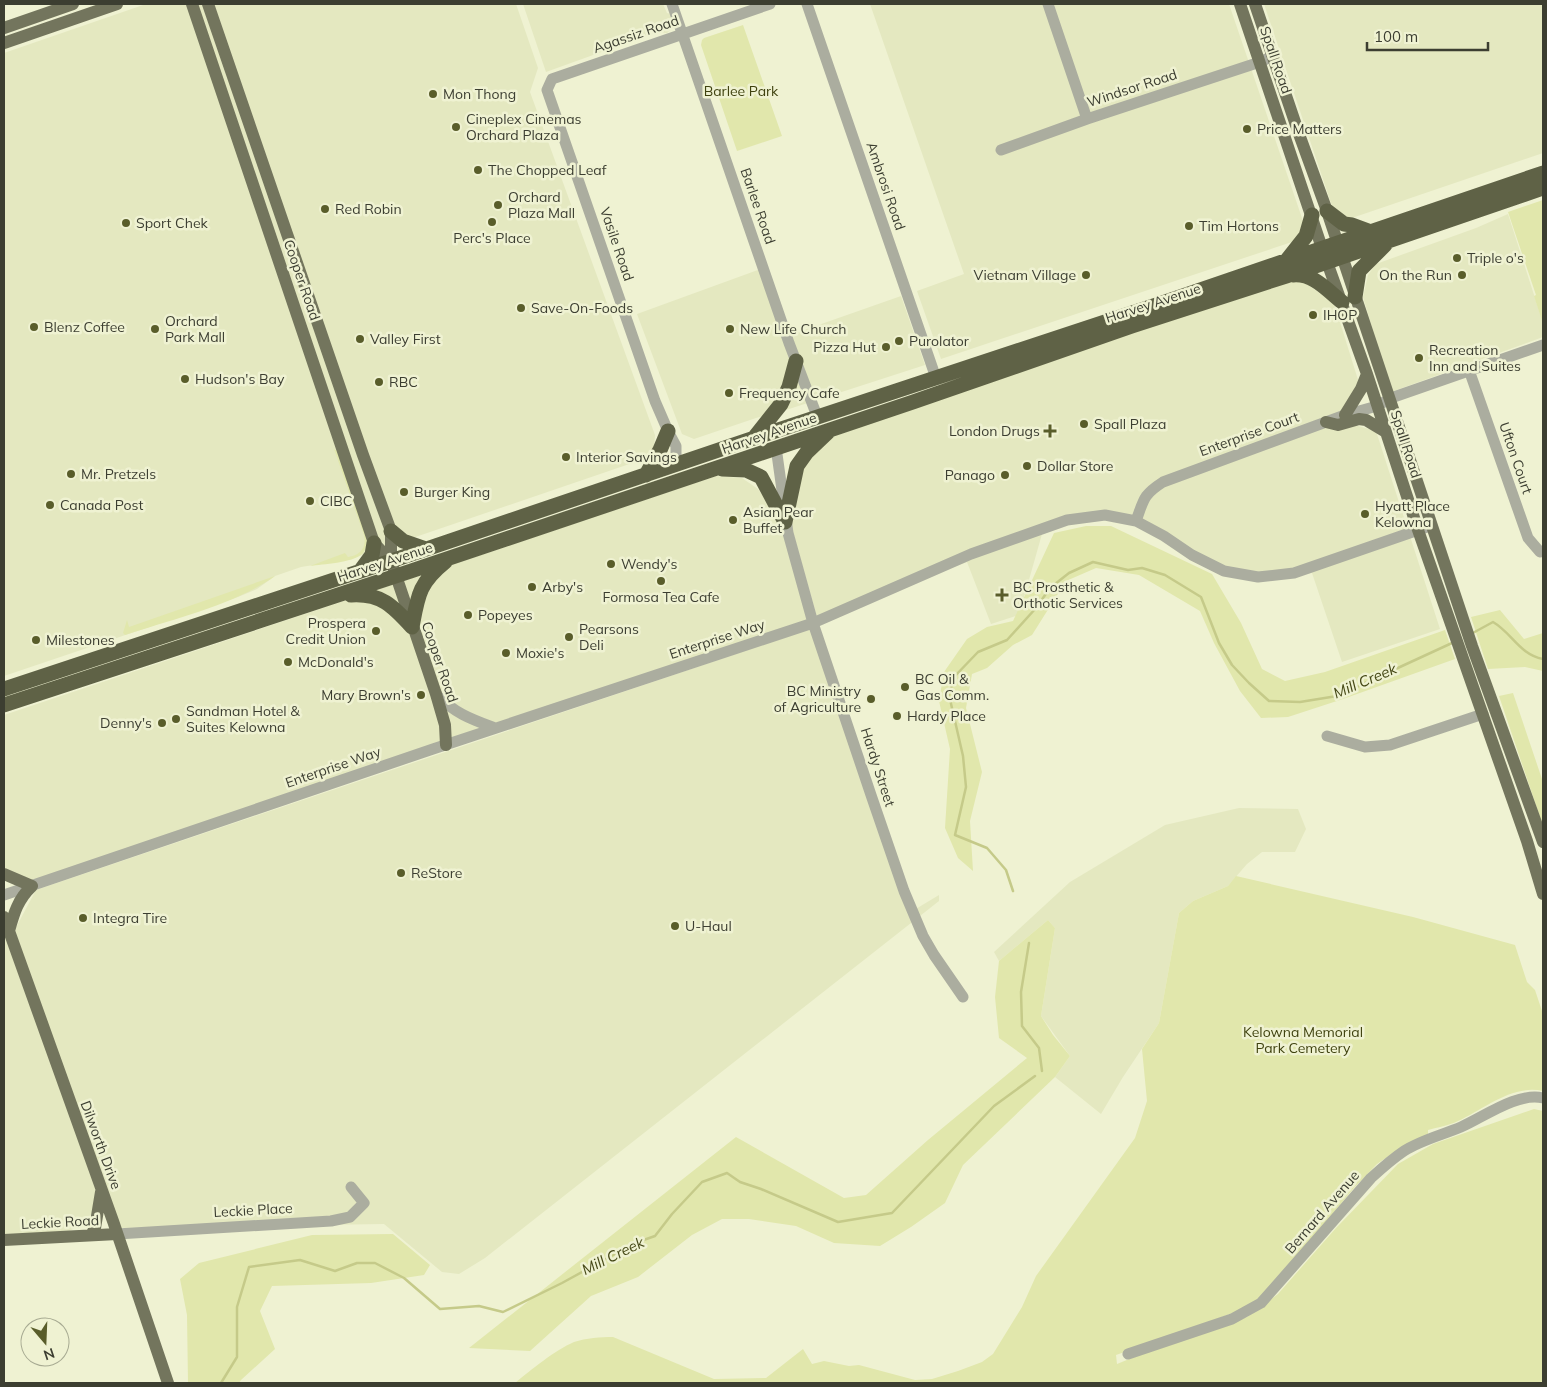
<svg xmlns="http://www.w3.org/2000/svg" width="1547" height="1387" viewBox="0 0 1547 1387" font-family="Mulish,sans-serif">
	<rect width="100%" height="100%" fill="#eff2d2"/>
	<path fill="#e4e8c0" d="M 146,4 L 516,4 L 538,68 L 530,92 L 655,435 L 654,449 L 644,459 L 351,559 L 301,567 L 275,576 L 257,589 L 238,597 L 4,676 L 4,53 Z
		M 523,4 L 663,4 L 667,13 L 671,14 L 676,24 L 667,33 L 657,32 L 546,72 Z
		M 870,4 L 1229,4 L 1303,221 L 1301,232 L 1292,242 L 941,359 L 917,291 L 964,274 Z
		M 1264,4 L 1543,4 L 1543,153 L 1346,220 L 1334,212 Z
		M 1508,214 L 1543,323 L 1543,337 L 1391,392 L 1363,297 L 1368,275 L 1376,264 L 1476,228 Z
		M 766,267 L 790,335 L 901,296 L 925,365 L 786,410 L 756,418 L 694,439 L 682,434 L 637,314 Z
		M 1284,279 L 1301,280 L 1334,303 L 1359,383 L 1337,420 L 1376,431 L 1440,629 L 1342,662 L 1312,573 L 1258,581 L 1135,526 L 1105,519 L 1064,526 L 1042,534 L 1019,615 L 991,624 L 967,562 L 817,617 L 789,518 L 800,469 L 834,434 Z
		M 716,476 L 742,478 L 758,489 L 782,522 L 809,619 L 31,881 L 4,868 L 4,715 Z
		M 810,629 L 909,913 L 939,895 L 939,901 L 485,1258 L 459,1274 L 442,1272 L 384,1224 L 119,1228 L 14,931 L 36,890 Z
		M 1239,808 L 1298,809 L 1306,829 L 1295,852 L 1262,852 L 1247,864 L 1228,886 L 1193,901 L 1179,913 L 1159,1023 L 1123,1077 L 1101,1114 L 1055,1077 L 1070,1056 L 1041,1016 L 1055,928 L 1048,920 L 999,961 L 994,952 L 1070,882 L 1165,825 Z
		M 4,934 L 98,1192 L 95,1208 L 86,1223 L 67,1232 L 4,1236 Z"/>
	<path fill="#e1e7ac" d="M 743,25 L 782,136 L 737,151 L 701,45 L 702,40 L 704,38 Z
		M 1543,200 L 1543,324 L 1534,296 L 1536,295 L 1508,212 Z
		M 334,449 L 337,451 L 367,539 C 366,545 366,551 362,554 C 352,563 323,564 310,566 L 345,553 L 348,557 C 360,555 367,548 364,535 Z
		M 1086,526 L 1111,526 L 1212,574 L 1241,623 L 1262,669 L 1285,681 L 1325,672 L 1445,630 L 1455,659 L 1343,699 L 1288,717 L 1261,718 L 1240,691 L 1214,643 L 1200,611 L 1139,575 L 1096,568 L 1066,581 L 1032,635 L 1013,645 L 987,668 L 972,674 L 966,708 L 982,772 L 970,821 L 973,871 L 958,858 L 945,828 L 950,749 L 939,701 L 944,672 L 967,639 L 987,627 L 1013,621 L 1054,533 Z
		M 275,576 C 234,605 173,619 125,635 L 123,633 L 127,620 L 129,627 Z
		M 1500,610 L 1524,639 L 1543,633 L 1543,671 L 1525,667 L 1488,669 L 1471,617 Z
		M 1513,693 L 1543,782 L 1543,826 L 1499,696 Z
		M 1236,876 L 1413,917 L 1515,945 L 1527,982 L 1535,990 L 1543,1014 L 1543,1091 C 1512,1084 1484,1109 1458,1121 C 1448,1126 1438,1127 1428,1130 L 1428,1134 L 1399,1149 L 1377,1164 L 1353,1189 L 1271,1289 L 1251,1306 L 1190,1329 L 1116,1355 L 1117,1364 L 1144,1353 L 1247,1317 L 1278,1294 L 1336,1228 L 1398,1164 L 1433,1144 L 1534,1109 L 1543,1111 L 1543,1383 L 515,1383 C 531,1370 555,1350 574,1342 C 586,1338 601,1337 613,1337 L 714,1379 L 766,1378 L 803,1349 L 812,1364 L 824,1361 L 849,1366 L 859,1365 L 915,1380 L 932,1379 L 958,1371 L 982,1362 L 993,1354 L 1022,1307 L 1036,1276 L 1135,1138 L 1147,1101 L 1142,1049 L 1159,1023 L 1179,913 L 1193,901 L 1228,886 Z
		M 1048,920 L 1055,928 L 1041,1016 L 1053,1035 L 1070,1056 L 1055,1077 L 963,1165 L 945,1203 L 911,1227 L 880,1246 L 834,1243 L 796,1226 L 749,1219 L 722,1219 L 692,1235 L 638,1277 L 591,1296 L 530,1351 L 469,1348 L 736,1137 L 844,1198 L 866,1195 L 928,1140 L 1027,1058 L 999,1038 L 995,997 L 999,961 Z
		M 393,1234 L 430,1265 L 424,1275 L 371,1283 L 272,1286 L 260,1311 L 275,1349 L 241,1380 L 239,1383 L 188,1383 L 187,1315 L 180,1279 L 199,1263 L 312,1235 Z"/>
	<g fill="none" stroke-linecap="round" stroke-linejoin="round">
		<path stroke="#c5ca89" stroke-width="2.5" d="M 1471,634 L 1493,622 C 1512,633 1519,654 1543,659
			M 1013,891 L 1006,870 L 987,848 L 955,835 L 966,787 L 963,756 L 949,695 L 954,677 L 978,652 L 1007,640 L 1036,608 L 1050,588 L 1069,573 L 1093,562 L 1128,570 L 1142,568 L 1165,575 L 1201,597 L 1219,643 L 1232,665 L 1249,683 L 1269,701 L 1300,702 L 1337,696 L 1452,643
			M 1029,943 L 1021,992 L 1022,1026 L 1039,1048 L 1042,1071
			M 221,1383 L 237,1357 L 237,1307 L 249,1267 L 300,1260 L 335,1271 L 357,1263 L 375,1263 L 404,1278 L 440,1309 L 479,1306 L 503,1312 L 562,1283 L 635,1243 L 655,1236 L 672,1214 L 702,1182 L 727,1173 L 740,1182 L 761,1189 L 838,1222 L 892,1213 L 994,1106 L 1035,1076"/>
		<path stroke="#abad9f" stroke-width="11" d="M 672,4 L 789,343 L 817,416
			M 807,4 L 936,378
			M 1048,4 L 1087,119
			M 1001,150 L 1087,119 L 1260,62 L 1273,56
			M 1469,370 L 1528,538 L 1540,552
			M 776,447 L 788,533 L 813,623 L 871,795 L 904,891 L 923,936 L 934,955 L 963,997
			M 676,464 L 676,446 L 668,431 L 655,401 L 547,90 L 552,79 L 770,4
			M 1136,521 C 1144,499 1143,495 1163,482 L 1345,415 L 1377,406 L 1391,398 L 1543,345
			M 436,694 C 454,713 471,719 495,728
			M 1327,736 L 1365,747 L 1390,745 L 1483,714
			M 4,895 L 433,749 L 813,623 L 971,554 L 1067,520 L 1105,515 L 1136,521 L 1164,536 L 1192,555 L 1224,571 L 1258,577 L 1294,573 L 1427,527
			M 117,1234 L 331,1221 L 350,1217 L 364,1203 L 351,1187
			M 1128,1354 L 1232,1319 L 1261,1303 L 1371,1178 C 1382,1168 1392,1159 1404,1151 C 1421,1140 1442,1135 1461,1127 C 1484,1117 1517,1092 1543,1098"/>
		<path stroke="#73755d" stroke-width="12" d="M 192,4 L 374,543 L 391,561
			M 208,4 L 363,455 L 391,531 L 391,561 L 436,694 L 445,725 L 446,745
			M 1240,4 L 1322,248 L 1367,374 L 1418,530 L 1527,841 L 1543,894
			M 1255,4 L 1299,134 L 1327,211 L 1472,646 L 1543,842
			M 4,28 L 73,4
			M 4,43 L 117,4
			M 1345,415 L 1361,389 L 1367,374
			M 1326,422 L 1338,425 L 1359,419 L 1366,420 L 1386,432
			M 4,874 L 32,886 C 18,899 14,913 9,931
			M 4,917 L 113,1221 L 168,1383
			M 91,1235 L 95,1228 L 101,1192
			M 4,1240 L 117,1234"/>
		<path stroke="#5f6246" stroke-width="15" d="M 1327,211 L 1344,224 L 1352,225 L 1371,232
			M 1287,260 L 1306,236 L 1312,215
			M 1293,275 C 1313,273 1327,290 1342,302
			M 1355,297 L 1359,271 L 1385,245
			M 754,438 L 781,404 L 789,387 L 796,361
			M 722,469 L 746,470 L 761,477 L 785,522
			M 646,475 L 660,450 L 668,431
			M 785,522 L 797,466 L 807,452 L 828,432
			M 391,531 L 403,541 L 426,549
			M 361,570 L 372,555 L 374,543
			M 351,595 C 381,593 393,606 412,627
			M 412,627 C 418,595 419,583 445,562
			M 4,689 L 391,561 L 754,438 L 1159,304 L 1543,173
			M 4,705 L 411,571 L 913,402 L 1132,326 L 1286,276 L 1543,188"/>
	</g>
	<g fill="#595d2a" stroke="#eff2d2" stroke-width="2">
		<circle cx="433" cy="94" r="5"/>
		<circle cx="456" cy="127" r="5"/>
		<circle cx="1247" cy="129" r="5"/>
		<circle cx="478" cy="170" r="5"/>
		<circle cx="498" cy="205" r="5"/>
		<circle cx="325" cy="209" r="5"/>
		<circle cx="492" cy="222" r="5"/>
		<circle cx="126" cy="223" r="5"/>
		<circle cx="1189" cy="226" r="5"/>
		<circle cx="1457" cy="258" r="5"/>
		<circle cx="1086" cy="275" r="5"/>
		<circle cx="1462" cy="275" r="5"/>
		<circle cx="521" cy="308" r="5"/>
		<circle cx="1313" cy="315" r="5"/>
		<circle cx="34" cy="327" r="5"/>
		<circle cx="155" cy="329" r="5"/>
		<circle cx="730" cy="329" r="5"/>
		<circle cx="360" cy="339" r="5"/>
		<circle cx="899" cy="341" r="5"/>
		<circle cx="886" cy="347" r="5"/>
		<circle cx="1419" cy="358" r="5"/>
		<circle cx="185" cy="379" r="5"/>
		<circle cx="379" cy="382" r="5"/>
		<circle cx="729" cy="393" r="5"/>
		<circle cx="1084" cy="424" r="5"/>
		<path d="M1047.5 423.5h5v5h5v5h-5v5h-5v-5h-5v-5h5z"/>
		<circle cx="566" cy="457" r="5"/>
		<circle cx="1027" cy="466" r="5"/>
		<circle cx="71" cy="474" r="5"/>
		<circle cx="1005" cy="475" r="5"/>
		<circle cx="404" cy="492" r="5"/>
		<circle cx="310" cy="501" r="5"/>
		<circle cx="50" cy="505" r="5"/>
		<circle cx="1365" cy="514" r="5"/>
		<circle cx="733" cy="520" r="5"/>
		<circle cx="611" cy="564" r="5"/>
		<circle cx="661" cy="581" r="5"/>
		<circle cx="532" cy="587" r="5"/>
		<path d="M999.5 587.5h5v5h5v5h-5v5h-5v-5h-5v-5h5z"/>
		<circle cx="468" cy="615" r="5"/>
		<circle cx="376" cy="631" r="5"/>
		<circle cx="569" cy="637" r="5"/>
		<circle cx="36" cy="640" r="5"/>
		<circle cx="506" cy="653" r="5"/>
		<circle cx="288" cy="662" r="5"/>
		<circle cx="905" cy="687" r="5"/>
		<circle cx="421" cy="695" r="5"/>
		<circle cx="871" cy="699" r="5"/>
		<circle cx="897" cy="716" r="5"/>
		<circle cx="176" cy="719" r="5"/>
		<circle cx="162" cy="723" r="5"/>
		<circle cx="401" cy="873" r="5"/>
		<circle cx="83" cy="918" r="5"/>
		<circle cx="675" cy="926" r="5"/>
	</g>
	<g text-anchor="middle" stroke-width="5" stroke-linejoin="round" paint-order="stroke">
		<g font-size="14" fill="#3c3e31" stroke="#eff2d2">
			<text transform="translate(636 34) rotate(-19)" y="5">Agassiz Road</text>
			<text transform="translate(1276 60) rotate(71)" y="5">Spall Road</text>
			<text transform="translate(1132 88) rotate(-18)" y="5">Windsor Road</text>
			<text transform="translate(886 186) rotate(71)" y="5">Ambrosi Road</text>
			<text transform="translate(758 206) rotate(71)" y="5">Barlee Road</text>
			<text transform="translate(617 244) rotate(71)" y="5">Vasile Road</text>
			<text transform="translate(302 280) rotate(71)" y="5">Cooper Road</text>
			<text transform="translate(1153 303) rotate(-18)" y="5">Harvey Avenue</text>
			<text transform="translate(769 433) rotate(-19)" y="5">Harvey Avenue</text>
			<text transform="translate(1249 434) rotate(-20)" y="5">Enterprise Court</text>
			<text transform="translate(1406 444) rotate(72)" y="5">Spall Road</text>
			<text transform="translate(1516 458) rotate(71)" y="5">Ufton Court</text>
			<text transform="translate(385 562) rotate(-18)" y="5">Harvey Avenue</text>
			<text transform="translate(717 639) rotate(-18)" y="5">Enterprise Way</text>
			<text transform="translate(440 662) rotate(71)" y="5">Cooper Road</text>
			<text transform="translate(333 767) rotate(-19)" y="5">Enterprise Way</text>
			<text transform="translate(878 767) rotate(72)" y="5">Hardy Street</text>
			<text transform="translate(101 1145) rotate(70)" y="5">Dilworth Drive</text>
			<text transform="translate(253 1210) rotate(-3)" y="5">Leckie Place</text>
			<text transform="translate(1322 1212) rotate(-49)" y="5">Bernard Avenue</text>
			<text transform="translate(60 1222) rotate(-3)" y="5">Leckie Road</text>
		</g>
		<g font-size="14" fill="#3f420f" stroke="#eff2d2">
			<text x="741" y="96">Barlee Park</text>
			<text x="1303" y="1037">Kelowna Memorial<tspan x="1303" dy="16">Park Cemetery</tspan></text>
		</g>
		<g font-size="14" fill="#3c3e31" stroke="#eff2d2" text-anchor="start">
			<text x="443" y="99">Mon Thong</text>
			<text x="466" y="124">Cineplex Cinemas<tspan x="466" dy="16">Orchard Plaza</tspan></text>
			<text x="1257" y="134">Price Matters</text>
			<text x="488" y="175">The Chopped Leaf</text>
			<text x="508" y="202">Orchard<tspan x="508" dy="16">Plaza Mall</tspan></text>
			<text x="335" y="214">Red Robin</text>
			<text x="136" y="228">Sport Chek</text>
			<text x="1199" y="231">Tim Hortons</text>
			<text x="492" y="243" text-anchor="middle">Perc's Place</text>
			<text x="1467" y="263">Triple o's</text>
			<text x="1076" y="280" text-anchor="end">Vietnam Village</text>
			<text x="1452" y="280" text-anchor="end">On the Run</text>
			<text x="531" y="313">Save-On-Foods</text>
			<text x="1323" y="320">IHOP</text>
			<text x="165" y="326">Orchard<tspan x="165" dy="16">Park Mall</tspan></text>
			<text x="44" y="332">Blenz Coffee</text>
			<text x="740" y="334">New Life Church</text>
			<text x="370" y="344">Valley First</text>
			<text x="909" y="346">Purolator</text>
			<text x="876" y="352" text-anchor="end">Pizza Hut</text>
			<text x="1429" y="355">Recreation<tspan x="1429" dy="16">Inn and Suites</tspan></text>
			<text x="195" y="384">Hudson's Bay</text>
			<text x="389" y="387">RBC</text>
			<text x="739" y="398">Frequency Cafe</text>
			<text x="1094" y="429">Spall Plaza</text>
			<text x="1040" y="436" text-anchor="end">London Drugs</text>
			<text x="576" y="462">Interior Savings</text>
			<text x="1037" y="471">Dollar Store</text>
			<text x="81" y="479">Mr. Pretzels</text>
			<text x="995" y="480" text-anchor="end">Panago</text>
			<text x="414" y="497">Burger King</text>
			<text x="320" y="506">CIBC</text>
			<text x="60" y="510">Canada Post</text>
			<text x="1375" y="511">Hyatt Place<tspan x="1375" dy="16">Kelowna</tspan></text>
			<text x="743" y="517">Asian Pear<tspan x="743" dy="16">Buffet</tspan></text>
			<text x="621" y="569">Wendy's</text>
			<text x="542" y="592">Arby's</text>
			<text x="1013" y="592">BC Prosthetic &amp;<tspan x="1013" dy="16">Orthotic Services</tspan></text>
			<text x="661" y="602" text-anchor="middle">Formosa Tea Cafe</text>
			<text x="478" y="620">Popeyes</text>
			<text x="366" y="628" text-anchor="end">Prospera<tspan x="366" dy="16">Credit Union</tspan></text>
			<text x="579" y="634">Pearsons<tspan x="579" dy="16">Deli</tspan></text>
			<text x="46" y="645">Milestones</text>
			<text x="516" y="658">Moxie's</text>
			<text x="298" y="667">McDonald's</text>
			<text x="915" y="684">BC Oil &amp;<tspan x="915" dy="16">Gas Comm.</tspan></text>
			<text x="861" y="696" text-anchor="end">BC Ministry<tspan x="861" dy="16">of Agriculture</tspan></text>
			<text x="411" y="700" text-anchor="end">Mary Brown's</text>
			<text x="186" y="716">Sandman Hotel &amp;<tspan x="186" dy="16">Suites Kelowna</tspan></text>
			<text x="907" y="721">Hardy Place</text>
			<text x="152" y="728" text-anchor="end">Denny's</text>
			<text x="411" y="878">ReStore</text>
			<text x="93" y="923">Integra Tire</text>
			<text x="685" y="931">U-Haul</text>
		</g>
		<g font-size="15" font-style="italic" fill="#454816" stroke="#eff2d2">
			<text transform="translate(1365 681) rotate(-23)" y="5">Mill Creek</text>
			<text transform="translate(613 1256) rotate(-26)" y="5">Mill Creek</text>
		</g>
	</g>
	<rect width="1547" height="1387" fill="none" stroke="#3c3e31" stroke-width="10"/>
	<g transform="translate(45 1342) rotate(161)"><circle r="24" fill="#eff2d2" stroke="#a7aa92"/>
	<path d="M0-4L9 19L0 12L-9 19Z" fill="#595d2a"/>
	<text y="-8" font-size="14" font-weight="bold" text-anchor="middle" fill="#3c3e31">N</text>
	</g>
	<path d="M1367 42v8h121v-8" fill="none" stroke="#3c3e31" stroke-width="2.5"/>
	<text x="1374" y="42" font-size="15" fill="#3c3e31" stroke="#eff2d2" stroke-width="4" paint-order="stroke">100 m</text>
</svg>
